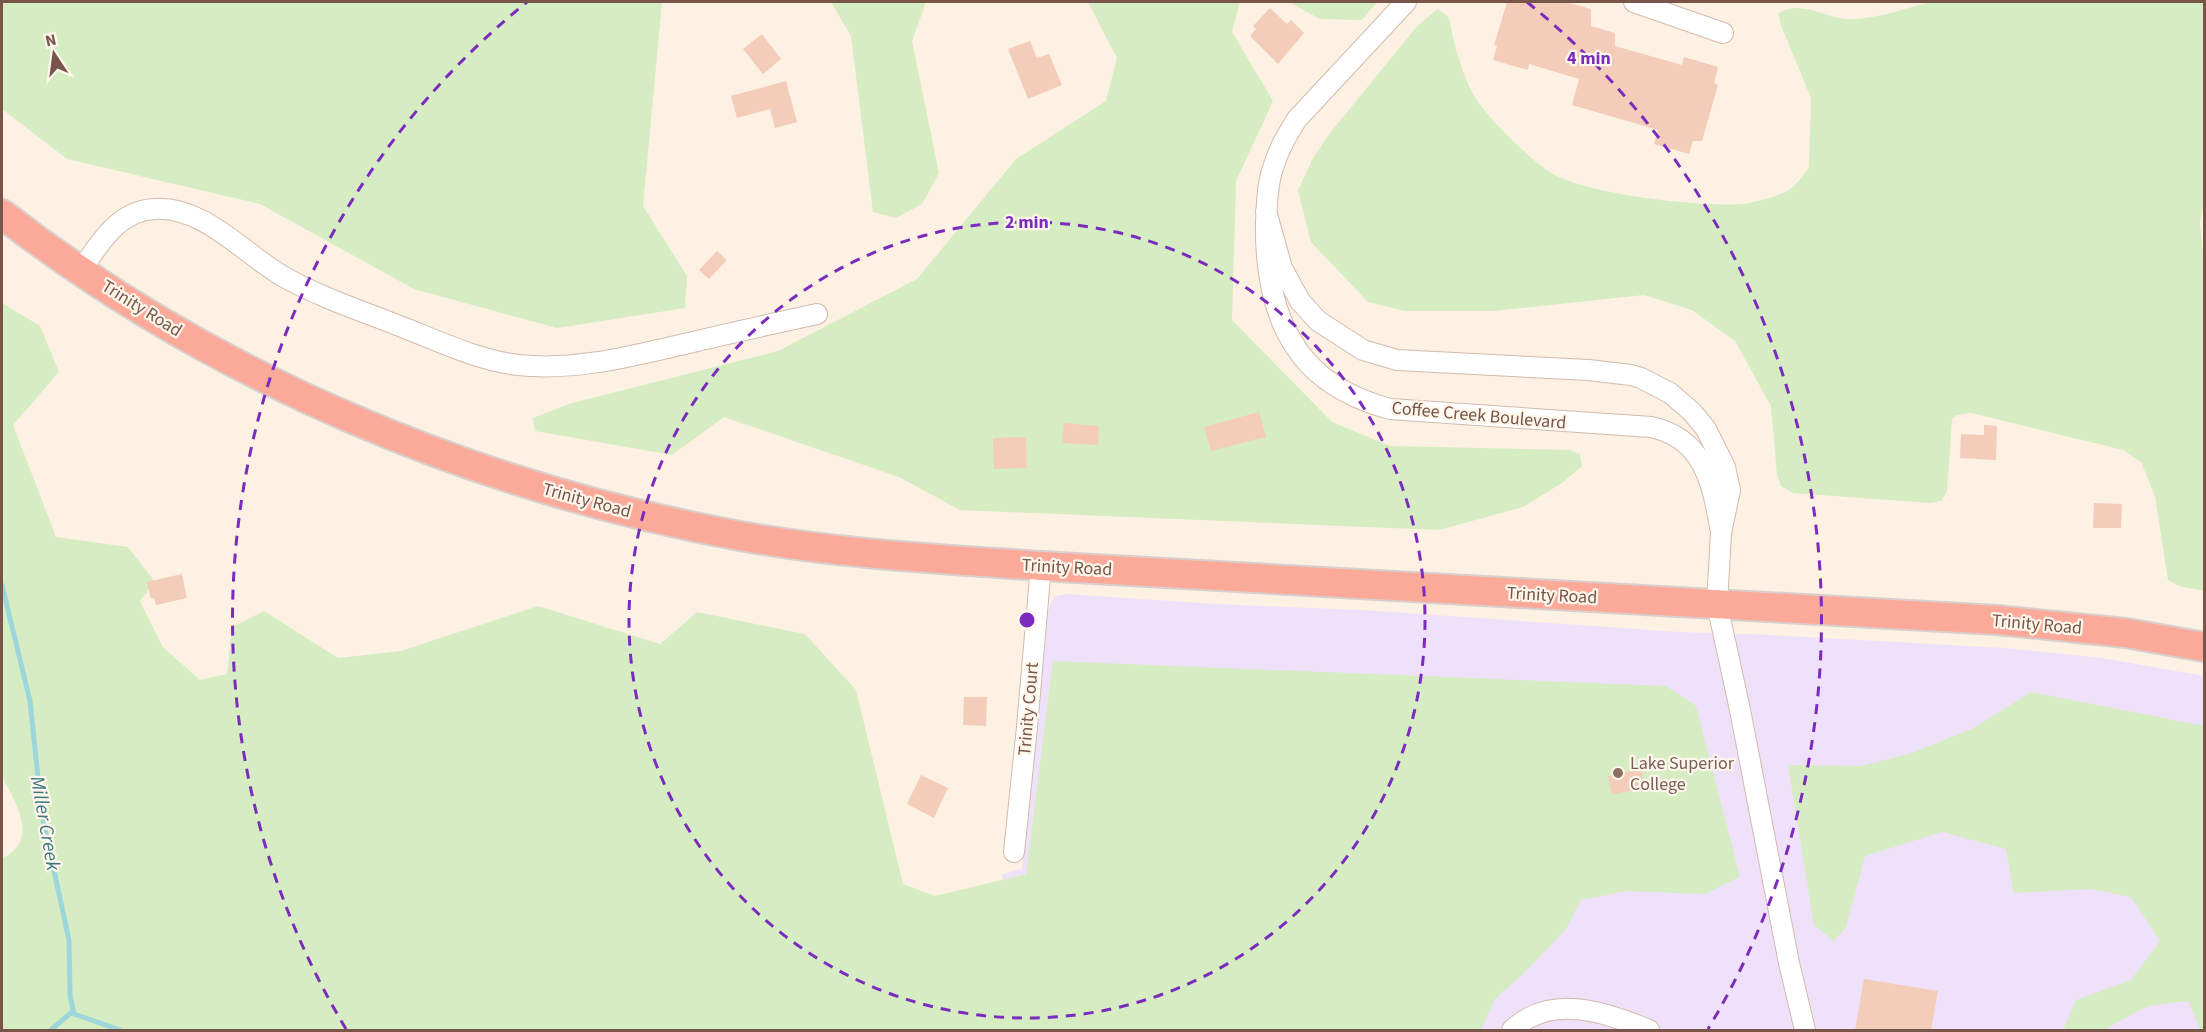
<svg xmlns="http://www.w3.org/2000/svg" width="2206" height="1032" viewBox="0 0 2206 1032" font-family="'Source Sans 3',sans-serif">
	<rect width="100%" height="100%" fill="#fdf1e4"/>
	<path fill="#efe1fa" d="M 1066,594 L 1215,604 L 1362,610 L 1680,632 L 1769,635 L 2005,648 L 2102,658 L 2204,676 L 2204,1030 L 1037,1030 L 1002,874 L 1022,869 L 1049,606 L 1055,596 Z"/>
	<path fill="#d6ecc2" d="M 2,2 L 662,2 L 643,206 L 687,276 L 685,308 L 557,328 L 414,289 L 260,204 L 67,159 L 2,109 Z
		M 831,2 L 926,2 L 912,41 L 939,173 L 922,204 L 896,218 L 873,212 L 851,36 Z
		M 1088,2 L 1240,2 L 1232,32 L 1273,101 L 1236,181 L 1232,320 L 1332,422 L 1390,446 L 1570,450 L 1580,454 L 1582,466 L 1562,483 L 1523,507 L 1439,530 L 960,510 L 899,477 L 724,417 L 672,455 L 535,431 L 533,418 L 572,403 L 778,351 L 917,279 L 1016,159 L 1106,101 L 1117,58 Z
		M 1289,2 L 1377,2 L 1362,20 L 1320,19 Z
		M 1931,2 L 2204,2 L 2204,202 L 2200,223 L 2204,266 L 2204,591 L 2179,586 L 2168,580 L 2155,496 L 2141,462 L 2123,450 L 1971,413 L 1957,415 L 1952,419 L 1947,491 L 1941,501 L 1930,503 L 1793,493 L 1781,486 L 1777,475 L 1771,406 L 1735,341 L 1692,310 L 1644,295 L 1493,311 L 1405,311 L 1368,302 L 1311,242 L 1298,190 L 1313,158 L 1330,133 L 1418,25 L 1438,9 L 1449,18 C 1454,44 1460,68 1472,92 C 1481,112 1535,165 1555,175 C 1594,195 1699,207 1743,204 C 1753,203 1779,196 1787,191 C 1795,187 1803,175 1809,168 L 1811,98 L 1780,23 L 1779,13 C 1800,0 1822,16 1845,19 C 1871,21 1906,8 1931,2 Z
		M 2,303 L 40,326 L 59,372 L 13,425 L 56,537 L 128,547 L 155,582 L 140,601 L 163,647 L 200,680 L 227,674 L 232,627 L 264,611 L 338,658 L 401,651 L 538,606 L 660,644 L 697,612 L 805,634 L 856,690 L 903,884 L 935,896 L 1026,874 L 1053,661 L 1666,686 L 1696,706 L 1740,877 L 1705,894 L 1627,891 L 1581,900 L 1566,929 L 1525,972 L 1495,999 L 1481,1030 L 2,1030 L 2,859 C 40,839 16,804 2,776 Z
		M 2031,692 L 2204,726 L 2204,1030 L 2201,1030 L 2188,1001 L 2148,1006 L 2109,1027 L 2108,1030 L 2067,1030 L 2064,1027 L 2076,1000 L 2131,980 L 2160,941 L 2131,897 L 2091,889 L 2014,893 L 2006,849 L 1942,832 L 1865,856 L 1846,927 L 1834,941 L 1814,925 L 1788,765 L 1861,766 L 1909,754 L 1972,729 Z"/>
	<g fill="none" stroke-linecap="round" stroke-linejoin="round">
		<path stroke="#9dd6db" stroke-width="5" d="M 2,585 L 30,701 L 42,815 L 69,940 L 70,995 L 74,1014 L 120,1030
			M 51,1030 L 73,1011"/>
	</g>
	<path fill="#f4ccba" d="M 1507,2 L 1566,2 L 1591,9 L 1591,26 L 1615,33 L 1615,46 L 1682,65 L 1684,57 L 1718,67 L 1714,83 L 1718,85 L 1702,141 L 1693,141 L 1689,154 L 1654,144 L 1658,130 L 1572,105 L 1579,79 L 1529,64 L 1528,70 L 1493,60 L 1497,46 L 1494,45 Z
		M 1270,8 L 1287,24 L 1291,20 L 1304,33 L 1278,64 L 1250,36 L 1256,29 L 1253,26 Z
		M 762,34 L 781,59 L 763,74 L 743,49 Z
		M 1030,41 L 1037,58 L 1049,54 L 1062,85 L 1028,99 L 1008,49 Z
		M 786,81 L 797,122 L 775,128 L 770,109 L 737,118 L 731,96 Z
		M 717,251 L 727,260 L 709,279 L 699,270 Z
		M 1259,412 L 1266,437 L 1211,451 L 1204,427 Z
		M 1064,423 L 1099,426 L 1098,445 L 1062,443 Z
		M 1984,425 L 1997,426 L 1996,460 L 1960,458 L 1961,434 L 1984,435 Z
		M 1026,437 L 1027,468 L 994,469 L 993,438 Z
		M 2094,503 L 2122,504 L 2121,528 L 2093,528 Z
		M 182,574 L 187,598 L 156,605 L 154,598 L 151,599 L 147,582 Z
		M 964,697 L 987,697 L 986,726 L 963,725 Z
		M 1641,769 L 1645,787 L 1612,795 L 1608,776 Z
		M 921,775 L 948,788 L 934,818 L 907,804 Z
		M 1864,979 L 1938,991 L 1931,1030 L 1855,1030 Z"/>
	<g fill="none" stroke-linecap="round" stroke-linejoin="round">
		<defs>
			<path id="minor" d="M 1406,2 L 1297,119 C 1287,135 1278,150 1273,168 C 1267,185 1267,204 1266,222 C 1265,276 1275,335 1318,373 C 1339,391 1364,402 1390,409 L 1651,427 C 1703,438 1712,481 1720,527
				M 1634,2 L 1723,33
				M 1266,211 L 1282,268 L 1300,301 L 1318,321 L 1363,350 L 1397,360 L 1588,370 L 1631,375 L 1641,378 L 1670,393 L 1692,412 L 1706,429 L 1725,467 L 1730,490 L 1721,533 L 1717,604 L 1740,710 L 1789,963 L 1805,1030
				M 81,270 C 100,243 118,211 154,209 C 203,205 244,254 284,277 C 320,297 359,310 397,325 C 436,340 477,360 518,365 C 573,371 627,357 680,345 C 726,334 771,324 817,314
				M 1014,852 L 1027,727 L 1041,566
				M 1512,1030 C 1551,993 1606,1012 1649,1030"/>
			<path id="highway" d="M 2,214 C 215,379 475,487 740,536 C 839,554 940,559 1041,566 L 1997,620 L 2126,633 L 2204,647"/>
		</defs>
		<use href="#minor" stroke="#d2baac" stroke-width="22"/>
		<use href="#highway" stroke="#d9cfcc" stroke-width="32"/>
		<use href="#minor" stroke="#fff" stroke-width="20"/>
		<use href="#highway" stroke="#fba998" stroke-width="28"/>
	</g>
	<g fill="none" stroke="#7b2cbf" stroke-width="3" stroke-dasharray="10 8">
		<circle cx="1027" cy="620" r="398"/>
		<path d="M346 1029A795 795 0 0 1 527 2M1527 2A795 795 0 0 1 1708 1029"/>
	</g>
	<circle fill="#8d6e63" stroke="#fff6ec" stroke-width="2" cx="1618" cy="773" r="6"/>
	<g text-anchor="middle" stroke-width="4.5" stroke-linejoin="round" paint-order="stroke">
		<g font-size="18" fill="#785548" stroke="#fff6ec">
			<text transform="translate(142 308) rotate(32)" y="6">Trinity Road</text>
			<text transform="translate(1479 415) rotate(5)" y="6">Coffee Creek Boulevard</text>
			<text transform="translate(587 500) rotate(15)" y="6">Trinity Road</text>
			<text transform="translate(1067 567) rotate(3)" y="6">Trinity Road</text>
			<text transform="translate(1552 595) rotate(3)" y="6">Trinity Road</text>
			<text transform="translate(2037 624) rotate(5)" y="6">Trinity Road</text>
			<text transform="translate(1028 709) rotate(-85)" y="6">Trinity Court</text>
		</g>
		<g font-size="18" fill="#785e54" stroke="#fff6ec" text-anchor="start">
			<text x="1630" y="769">Lake Superior<tspan x="1630" dy="21">College</tspan></text>
		</g>
		<g font-size="20" font-style="italic" fill="#3b787e" stroke="#fff6ec">
			<text transform="translate(46 823) rotate(80)" y="7">Miller Creek</text>
		</g>
	</g>
	<circle cx="1027" cy="620" r="9" fill="#7b2cbf" stroke="#fff6ec" stroke-width="3"/>
	<g font-size="18" text-anchor="middle" font-weight="bold" fill="#7b2cbf" stroke="#fff6ec" stroke-width="4.5" stroke-linejoin="round" paint-order="stroke">
		<text x="1589" y="64">4 min</text>
		<text x="1027" y="228">2 min</text>
	</g>
	<rect width="2206" height="1032" fill="none" stroke="#785548" stroke-width="6"/>
	<g transform="translate(54 54) rotate(347)" stroke="#fff6ec" stroke-width="4.5" paint-order="stroke">
	<path d="M0-4.5L10 22L0 15L-10 22Z" fill="#785548"/>
	<text y="-9" font-size="16" font-weight="bold" text-anchor="middle" fill="#785548">N</text>
	</g>
</svg>
